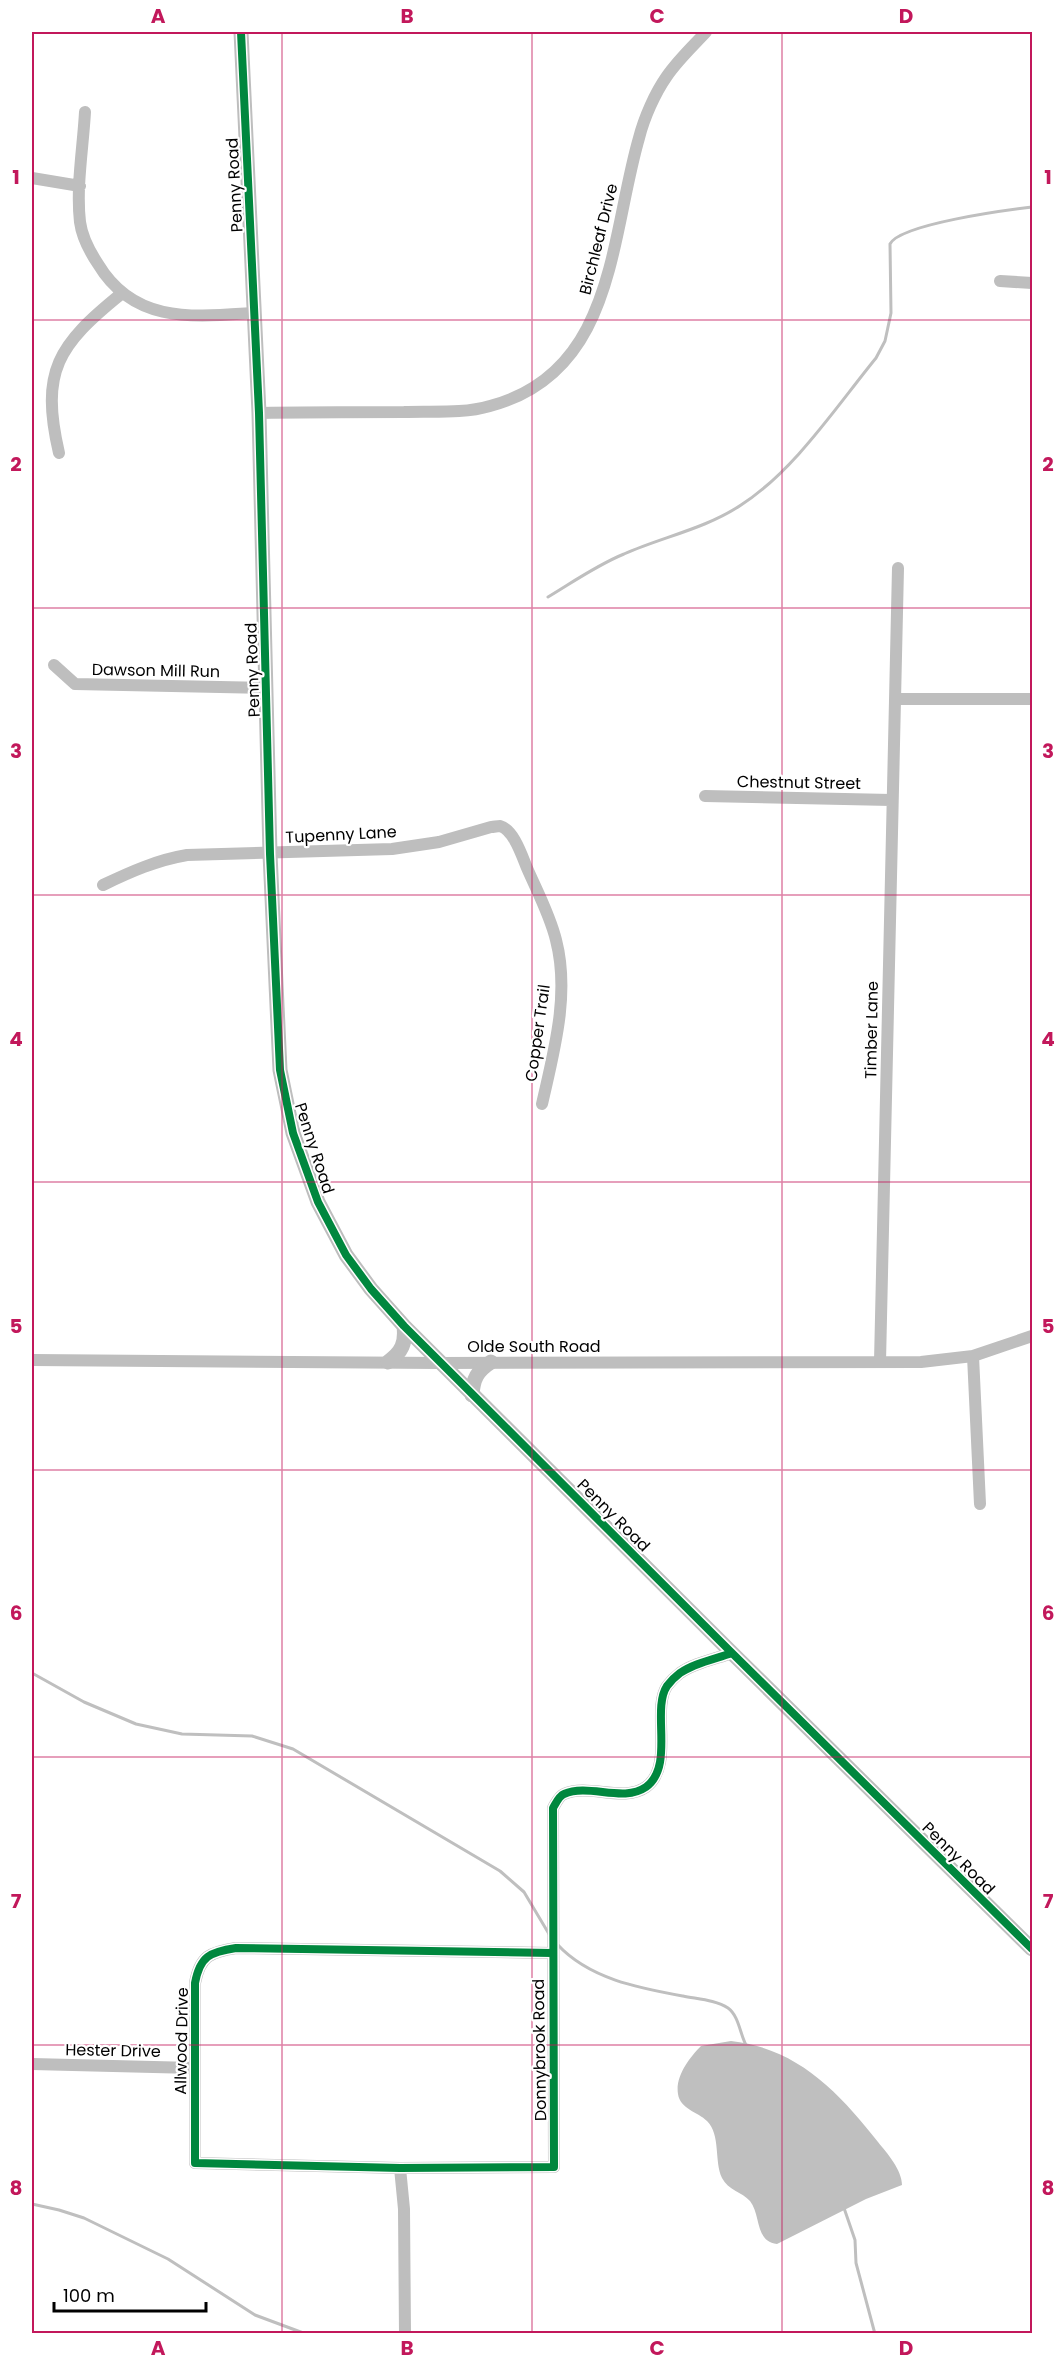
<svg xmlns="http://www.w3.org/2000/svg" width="1064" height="2365" viewBox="0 0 1064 2365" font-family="Poppins,sans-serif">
	<rect width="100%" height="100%" fill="#fff"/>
	<path fill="#bfbfbf" d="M 731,2041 C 797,2048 839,2092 878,2142 C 887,2153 902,2170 902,2185 L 866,2199 L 777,2244 C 755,2242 761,2215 750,2201 C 742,2192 728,2190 722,2178 C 714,2161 721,2135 707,2121 C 698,2112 680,2109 678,2094 C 675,2076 690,2057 701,2046 Z"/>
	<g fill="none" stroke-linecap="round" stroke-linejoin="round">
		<path stroke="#bfbfbf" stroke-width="3" d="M 548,597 C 573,582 597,565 624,554 C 662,537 705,529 741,505 C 794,471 836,407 876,358 L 885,341 L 891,313 L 890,244 C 900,224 1007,210 1032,207
			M 32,1673 L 84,1702 L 136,1724 L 182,1734 L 252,1736 L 293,1749 L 500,1871 L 524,1892 L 549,1934
			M 557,1944 C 589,1979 639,1988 683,1996 C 697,1999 716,2000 728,2008 C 739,2016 740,2034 746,2045
			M 32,2204 L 59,2210 L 84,2218 L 168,2259 L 255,2315 L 306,2334
			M 844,2208 L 855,2240 L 856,2263 L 875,2334"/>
		<path stroke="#bebebe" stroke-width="12" d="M 85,112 C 83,148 76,187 80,222 C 82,237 90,252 98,264 C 134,324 193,317 253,313
			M 32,178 L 80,186
			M 1000,281 L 1032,283
			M 259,413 C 307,412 356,412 404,412 C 432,411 463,414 490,406 C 615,373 610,238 639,138 C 644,118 655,93 667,76 C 678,60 693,46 706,32
			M 59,453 C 40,371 58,345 121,294
			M 54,665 L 75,684 L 266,688
			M 895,699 L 1032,699
			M 705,796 L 891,800
			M 103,885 C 130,872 157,860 187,855 L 392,849 L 439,842 L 491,827 C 494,827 497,826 500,826 C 514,830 522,856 527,868 C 537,891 550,915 556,940 C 570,994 554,1051 542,1104
			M 973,1356 L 980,1504
			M 32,1360 L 440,1363 L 921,1362 L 973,1356 L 1032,1336
			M 880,1362 L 898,568
			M 552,1953 L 236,1948 C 210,1952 200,1956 195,1983 L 195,2163 L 400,2168 L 554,2167 L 553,1808 C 556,1803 559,1796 564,1794 C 589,1783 623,1803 646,1787 C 675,1766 651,1710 667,1686 C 670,1682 676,1676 680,1673 C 694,1663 715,1659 732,1653
			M 32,2064 L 194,2068
			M 400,2168 L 404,2209 L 405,2334"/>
		<path stroke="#bebebe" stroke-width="15" d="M 241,32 L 259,413 L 270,854 L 280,1070 L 293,1133 L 318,1202 L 346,1255 L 371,1289 L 404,1326 L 732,1653 L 1032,1949
			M 388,1362 C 402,1352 406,1343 404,1326
			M 472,1395 C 473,1379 477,1371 491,1362"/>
		<defs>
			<path id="cycleway" d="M 241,32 L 259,413 L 270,854 L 280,1070 L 293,1133 L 318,1202 L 346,1255 L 371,1289 L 404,1326 L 732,1653 L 1032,1949
				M 552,1953 L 236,1948 C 210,1952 200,1956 195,1983 L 195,2163 L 400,2168 L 554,2167 L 553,1808 C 556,1803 559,1796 564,1794 C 589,1783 623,1803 646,1787 C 675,1766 651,1710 667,1686 C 670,1682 676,1676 680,1673 C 694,1663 715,1659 732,1653"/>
		</defs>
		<use href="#cycleway" stroke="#fff" stroke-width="11"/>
		<use href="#cycleway" stroke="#00873e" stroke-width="8"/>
	</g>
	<path fill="none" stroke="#c2185b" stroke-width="1.5" stroke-opacity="0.55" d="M 282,32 L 282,2334M 532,32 L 532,2334M 782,32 L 782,2334M 32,320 L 1032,320M 32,608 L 1032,608M 32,895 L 1032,895M 32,1182 L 1032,1182M 32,1470 L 1032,1470M 32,1757 L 1032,1757M 32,2045 L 1032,2045"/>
	<g text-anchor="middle" stroke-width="4.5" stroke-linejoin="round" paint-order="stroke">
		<g font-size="16" fill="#000" stroke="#fff">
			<text transform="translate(234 185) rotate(-93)" y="6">Penny Road</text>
			<text transform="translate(598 239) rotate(-76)" y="6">Birchleaf Drive</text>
			<text transform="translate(156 670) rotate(1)" y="6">Dawson Mill Run</text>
			<text transform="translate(252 670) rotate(-92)" y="6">Penny Road</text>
			<text transform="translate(799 782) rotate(1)" y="6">Chestnut Street</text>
			<text transform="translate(341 834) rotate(-3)" y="6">Tupenny Lane</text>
			<text transform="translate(871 1030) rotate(-89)" y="6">Timber Lane</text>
			<text transform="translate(537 1033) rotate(-82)" y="6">Copper Trail</text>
			<text transform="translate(315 1148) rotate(72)" y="6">Penny Road</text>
			<text x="534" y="1352">Olde South Road</text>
			<text transform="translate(614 1515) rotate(45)" y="6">Penny Road</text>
			<text transform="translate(959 1858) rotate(45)" y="6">Penny Road</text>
			<text transform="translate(181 2041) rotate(-89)" y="6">Allwood Drive</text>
			<text transform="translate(113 2050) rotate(1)" y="6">Hester Drive</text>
			<text transform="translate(539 2050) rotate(-91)" y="6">Donnybrook Road</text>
		</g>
	</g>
	<rect width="1064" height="2365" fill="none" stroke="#ffffff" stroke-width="66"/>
	<path d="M54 2302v9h152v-9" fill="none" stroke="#000000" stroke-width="3"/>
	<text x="63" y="2302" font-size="18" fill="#000000" stroke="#ffffff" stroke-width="4.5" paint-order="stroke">100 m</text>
	<rect x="33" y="33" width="998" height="2299" fill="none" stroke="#c2185b" stroke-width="2"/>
	<g font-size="20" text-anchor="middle" font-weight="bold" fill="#c2185b">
		<text x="158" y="23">A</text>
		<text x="407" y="23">B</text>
		<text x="657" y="23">C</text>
		<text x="906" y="23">D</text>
		<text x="16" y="184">1</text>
		<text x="1048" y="184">1</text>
		<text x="16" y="471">2</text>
		<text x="1048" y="471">2</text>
		<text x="16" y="758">3</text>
		<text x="1048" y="758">3</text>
		<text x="16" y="1046">4</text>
		<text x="1048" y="1046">4</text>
		<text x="16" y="1333">5</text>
		<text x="1048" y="1333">5</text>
		<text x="16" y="1620">6</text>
		<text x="1048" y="1620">6</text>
		<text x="16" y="1908">7</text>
		<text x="1048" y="1908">7</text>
		<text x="16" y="2195">8</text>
		<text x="1048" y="2195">8</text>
		<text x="158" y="2355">A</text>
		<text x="407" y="2355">B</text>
		<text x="657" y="2355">C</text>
		<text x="906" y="2355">D</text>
	</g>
</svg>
